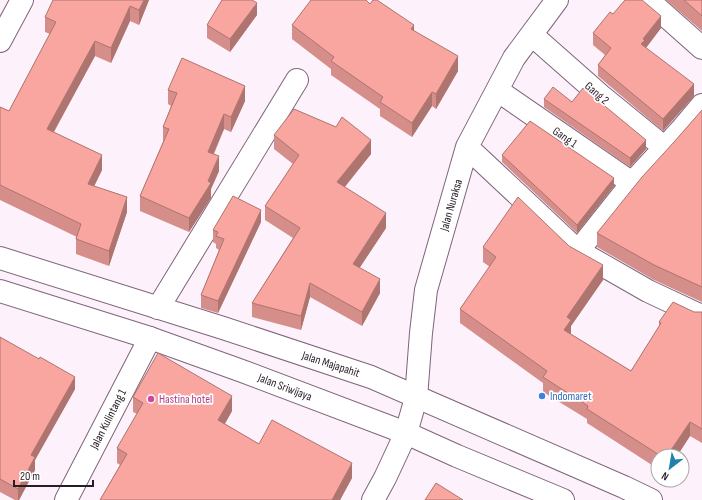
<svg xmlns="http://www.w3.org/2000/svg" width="702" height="500" viewBox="0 0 702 500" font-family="'Sofia Sans Condensed',sans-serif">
	<rect width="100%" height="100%" fill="#fdf1fb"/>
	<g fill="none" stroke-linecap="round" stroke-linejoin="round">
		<defs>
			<path id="minor" d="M 648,0 L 702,48
				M 532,35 L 600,95 L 665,148
				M 0,41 L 22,0
				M 497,90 L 632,183
				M 467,147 L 578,251 L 648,291 L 697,314 L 702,315
				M 578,251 L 632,183 L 681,130 L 702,105
				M 158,308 L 297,80
				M 66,500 L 150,338
				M 373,500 L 385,478 L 406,433 L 416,398 L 421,333 L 426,290 L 467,147 L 514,58 L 557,0"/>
			<path id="major" d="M 0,258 L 223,328 L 371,377 L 624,487 L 651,500
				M 0,291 L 150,338 L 242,371 L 406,433 L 457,456 L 563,500"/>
		</defs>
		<use href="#minor" stroke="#7e657c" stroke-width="24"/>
		<use href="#major" stroke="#7e657c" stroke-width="24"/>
		<use href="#minor" stroke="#fff" stroke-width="22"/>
		<use href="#major" stroke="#fff" stroke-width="22"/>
	</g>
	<path fill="#d68e8a" d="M 149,0 L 139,25 L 130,21 L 111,63 L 95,56 L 54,132 L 102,170 L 94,186 L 127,212 L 109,266 L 76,254 L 76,239 L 77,237 L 0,200 L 0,107 L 9,111 L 50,34 L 45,32 L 45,17 Z
		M 666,0 L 702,0 L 702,31 Z
		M 370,4 L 414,31 L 458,71 L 436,109 L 432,106 L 412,137 L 380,116 L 380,109 L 331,75 L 331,69 L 292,39 L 292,25 Z
		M 613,14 L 661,28 L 646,48 L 694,96 L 663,131 L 598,76 L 598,65 L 605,55 L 593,45 L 593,33 Z
		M 257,15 L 230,52 L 207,38 L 207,25 Z
		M 168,90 L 245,101 L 231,132 L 224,129 L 214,154 L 219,171 L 211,189 L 211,198 L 189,232 L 140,211 L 140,196 L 163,142 L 163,127 L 171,106 L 168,104 Z
		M 544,99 L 646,149 L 630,167 L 544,107 Z
		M 702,110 L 702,302 L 654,280 L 597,247 L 597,233 Z
		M 274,135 L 371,154 L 345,187 L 386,228 L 359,268 L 380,293 L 362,326 L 310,297 L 301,330 L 252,317 L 252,303 L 293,238 L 265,220 L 265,206 L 293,164 L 274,149 Z
		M 502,155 L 614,186 L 577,233 L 502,162 Z
		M 261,222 L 218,313 L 201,308 L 201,295 L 219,250 L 216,248 L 216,244 L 213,242 L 213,230 Z
		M 483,247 L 603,280 L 571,326 L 571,334 L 631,371 L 659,327 L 659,322 L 694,312 L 702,312 L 702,443 L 690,436 L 677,456 L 658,456 L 658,469 L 587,423 L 587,419 L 543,392 L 543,383 L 460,323 L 460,309 L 490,267 L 483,262 Z
		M 0,337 L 75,389 L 35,460 L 35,470 L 19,500 L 15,500 L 0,492 Z
		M 133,397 L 232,411 L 225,424 L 259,444 L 352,478 L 340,500 L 100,500 L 120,465 L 117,463 L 117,448 L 137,414 L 133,412 Z"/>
	<path fill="#ae7470" d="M 144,0 L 149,0 L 139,25 L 139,10 Z
		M 257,3 L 257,15 L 230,52 L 230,39 Z
		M 130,6 L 130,21 L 111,63 L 111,48 Z
		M 661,16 L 661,28 L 645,49 L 641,44 L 643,39 Z
		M 414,25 L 414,40 L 411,29 Z
		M 95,41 L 95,56 L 47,144 L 47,129 Z
		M 458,56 L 458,71 L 436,109 L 436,94 Z
		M 694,84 L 694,96 L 663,131 L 663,119 Z
		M 245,86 L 245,101 L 231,132 L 231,117 Z
		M 432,92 L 432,106 L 412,137 L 412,123 Z
		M 224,114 L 224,129 L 208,166 L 208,152 Z
		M 371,140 L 371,154 L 337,196 L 337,182 Z
		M 646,140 L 646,149 L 630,167 L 630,158 Z
		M 102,155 L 102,170 L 88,199 L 88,184 Z
		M 219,156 L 219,171 L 211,189 L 211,198 L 189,232 L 189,218 L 208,181 Z
		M 614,178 L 614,186 L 577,233 L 577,225 Z
		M 127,197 L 127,212 L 109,266 L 109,251 Z
		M 261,210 L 261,222 L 218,313 L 218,301 Z
		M 386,213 L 386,228 L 353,278 L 353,264 Z
		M 603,265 L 603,280 L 571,326 L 571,335 L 564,330 L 567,317 Z
		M 380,279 L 380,293 L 362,326 L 362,312 Z
		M 310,283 L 310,297 L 301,330 L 301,316 Z
		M 75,377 L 75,389 L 35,460 L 35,470 L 19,500 L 18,500 L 18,489 L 31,455 Z
		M 232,396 L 232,411 L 218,435 L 218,420 Z
		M 690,422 L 690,436 L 677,456 L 667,456 Z
		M 352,463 L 352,478 L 340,500 L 332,500 Z"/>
	<path fill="#f9a5a0" stroke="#ae7470" d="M 53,0 L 144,0 L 139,10 L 130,6 L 111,48 L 95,41 L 47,129 L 102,155 L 88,184 L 127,197 L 109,251 L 76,239 L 81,224 L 0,185 L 0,107 L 9,111 L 56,22 L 45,17 Z
		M 222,0 L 252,0 L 257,3 L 230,39 L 207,25 Z
		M 311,0 L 366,0 L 370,4 L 373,0 L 377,0 L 414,25 L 411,29 L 458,56 L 436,94 L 432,92 L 412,123 L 380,102 L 383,97 L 331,61 L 334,57 L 292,25 Z
		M 625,0 L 642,0 L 661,16 L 643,39 L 645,40 L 641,44 L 694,84 L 663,119 L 598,65 L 611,48 L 593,33 L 610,12 L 613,14 Z
		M 684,0 L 702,0 L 702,16 Z
		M 182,58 L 245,86 L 231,117 L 224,114 L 208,152 L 219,156 L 208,181 L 211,183 L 189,218 L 140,196 L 169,129 L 163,127 L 177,93 L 168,90 Z
		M 553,87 L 572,102 L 583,88 L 646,140 L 630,158 L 544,99 Z
		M 294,109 L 336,127 L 342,117 L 371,140 L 337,182 L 386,213 L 353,264 L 380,279 L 362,312 L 310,283 L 301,316 L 252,303 L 300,228 L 265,206 L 299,155 L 274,135 Z
		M 702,110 L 702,287 L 654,265 L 597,233 L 642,177 L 674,142 Z
		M 530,121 L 614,178 L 577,225 L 502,155 Z
		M 233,196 L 261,210 L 218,301 L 201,295 L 224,239 L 216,236 L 218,232 L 213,230 Z
		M 518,197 L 569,246 L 603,265 L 567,317 L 571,320 L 564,330 L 631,371 L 661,323 L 659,322 L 673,302 L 694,312 L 702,312 L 702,429 L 690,422 L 667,456 L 661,456 L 587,409 L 588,406 L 543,377 L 547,371 L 460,309 L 496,257 L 483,247 Z
		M 0,337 L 39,359 L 40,357 L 75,377 L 31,455 L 35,457 L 18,489 L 0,479 Z
		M 158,353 L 232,396 L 218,420 L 259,444 L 272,420 L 352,463 L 332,500 L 100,500 L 127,454 L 117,448 L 143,403 L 133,397 Z
		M 436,483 L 463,500 L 425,500 Z"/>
	<circle fill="#3f7fe0" stroke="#fff" stroke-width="1.5" cx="542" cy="396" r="4"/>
	<circle fill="#d1479c" stroke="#fff" stroke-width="1.5" cx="151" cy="399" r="4"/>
	<g text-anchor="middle" stroke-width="3.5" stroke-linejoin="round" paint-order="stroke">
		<g font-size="12" fill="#271d27" stroke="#fff">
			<text transform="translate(597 93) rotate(41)" y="4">Gang 2</text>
			<text transform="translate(565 137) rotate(35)" y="4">Gang 1</text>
			<text transform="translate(451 205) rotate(-74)" y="4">Jalan Nuraksa</text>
			<text transform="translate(331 364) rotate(18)" y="4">Jalan Majapahit</text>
			<text transform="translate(285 387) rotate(21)" y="4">Jalan Sriwijaya</text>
			<text transform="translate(108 419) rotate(-63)" y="4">Jalan Kulintang 1</text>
		</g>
		<g font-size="12" fill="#366cbe" stroke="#fff" text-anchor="start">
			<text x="550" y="400">Indomaret</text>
		</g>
		<g font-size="12" fill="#b23c85" stroke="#fff" text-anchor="start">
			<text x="159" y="403">Hastina hotel</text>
		</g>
	</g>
	<g transform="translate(670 468) rotate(211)"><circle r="19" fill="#ffffff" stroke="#a9a5a9"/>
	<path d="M0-3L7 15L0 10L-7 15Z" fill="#2181ad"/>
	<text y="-6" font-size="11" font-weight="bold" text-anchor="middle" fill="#271d27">N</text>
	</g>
	<path d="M14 480v6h79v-6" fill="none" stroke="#271d27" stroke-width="2"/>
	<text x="20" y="480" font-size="12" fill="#271d27" stroke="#ffffff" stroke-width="3" paint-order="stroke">20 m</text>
</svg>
